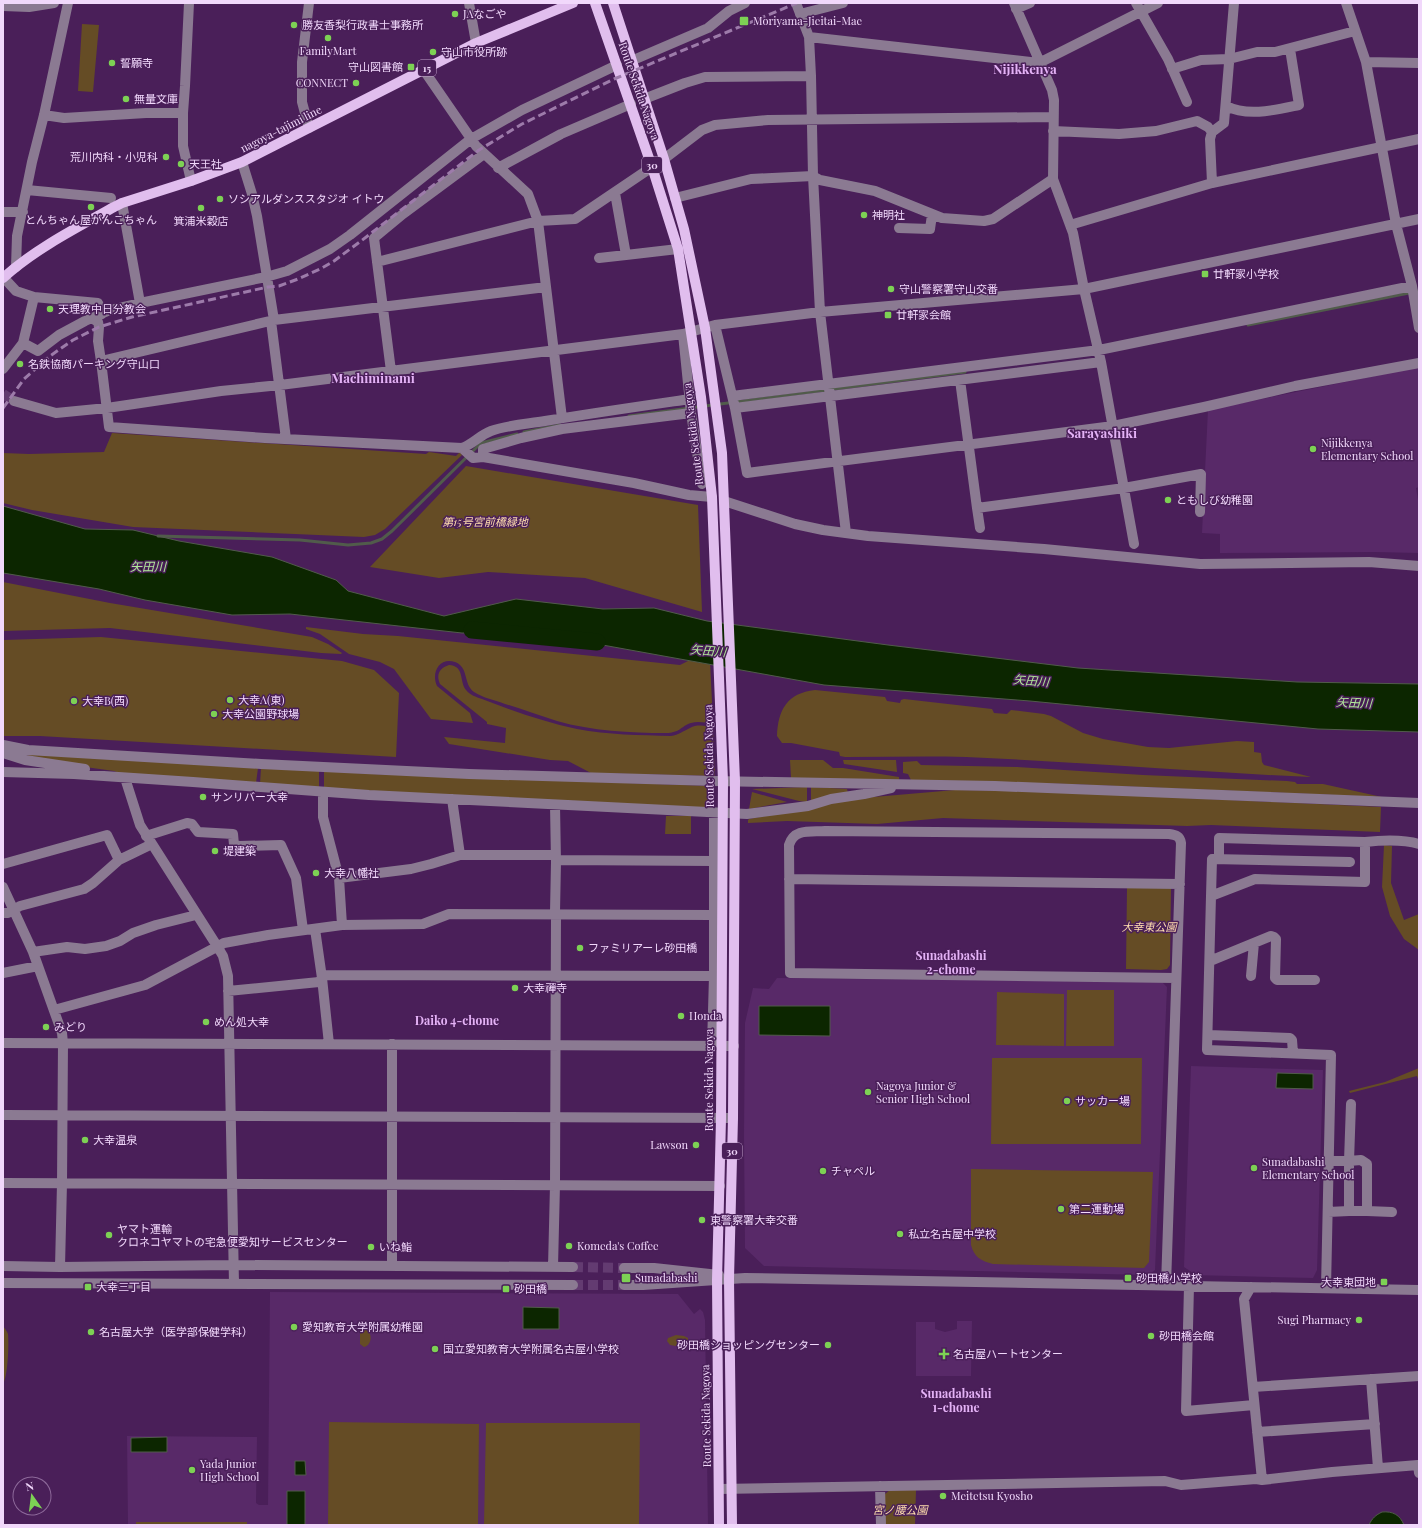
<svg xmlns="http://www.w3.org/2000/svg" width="1422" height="1528" viewBox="0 0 1422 1528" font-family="'Playfair Display','Noto Sans JP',serif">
	<rect width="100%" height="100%" fill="#4a1f59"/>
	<path fill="#582968" d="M 1419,367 L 1419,487 L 1416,488 L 1419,506 L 1419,553 L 1374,552 L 1220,553 L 1220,534 L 1202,533 L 1208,410 Z
		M 777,978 L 1162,982 L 1167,987 L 1155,1270 L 1149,1275 L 764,1266 L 745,1248 L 744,1136 L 745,1023 L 753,988 L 769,989 Z
		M 1191,1066 L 1323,1070 L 1317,1270 L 1313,1278 L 1193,1275 L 1193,1273 L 1184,1267 Z
		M 270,1292 L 678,1294 L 694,1314 L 700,1309 L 703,1312 L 705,1320 L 708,1525 L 128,1525 L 127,1436 L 257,1437 L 256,1503 L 259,1505 L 268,1505 Z
		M 957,1321 L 972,1321 L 971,1376 L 916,1376 L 916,1322 L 935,1322 L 935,1329 L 945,1332 L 957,1329 Z"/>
	<path fill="#654c25" d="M 82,24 L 99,25 L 93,92 L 78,91 Z
		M 112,433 L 426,454 L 429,452 L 456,456 L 460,452 L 462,455 L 385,529 L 375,535 L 364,537 L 133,527 L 32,510 L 3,503 L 3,453 L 29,454 L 104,452 Z
		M 466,466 L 698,505 L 702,612 L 585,578 L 488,572 L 439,578 L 370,567 Z
		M 3,582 L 110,603 L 312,637 L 328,644 L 342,653 L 341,654 L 321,653 L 110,628 L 3,631 Z
		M 306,627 L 363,634 L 398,636 L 680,665 L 688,661 L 710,661 L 713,723 C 706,723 698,721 691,723 C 681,726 680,733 666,733 C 630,733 592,731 557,721 C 540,716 523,709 505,704 C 495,700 483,698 474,692 C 463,684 469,667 455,662 C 439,657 431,673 437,686 L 470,713 L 473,723 L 431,719 L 394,669 L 380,662 L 349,654 L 320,634 L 306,629 Z
		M 101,637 L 342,661 L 374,670 L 399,693 L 396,757 L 40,736 L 3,736 L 3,640 Z
		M 449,665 C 465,666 459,681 466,690 C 470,695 476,697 482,699 C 513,711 545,722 577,729 C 608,735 640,735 671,736 C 679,735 683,731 690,728 C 697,724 705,726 713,727 L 715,776 L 591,773 L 568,761 L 550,760 L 449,744 L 444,737 L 505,743 L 506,728 L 487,724 L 487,722 L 440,684 C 436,675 439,668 449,665 Z
		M 815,690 L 885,697 L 887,701 L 900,703 L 901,700 L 904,699 L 992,709 L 994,713 L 1007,714 L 1011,710 L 1044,714 L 1051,716 L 1083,733 L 1103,739 L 1148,747 L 1169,748 L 1237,741 L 1254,742 L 1254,752 L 1261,753 L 1262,762 L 1264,765 L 1311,777 C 1196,772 1081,762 966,757 C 926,756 885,757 845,757 L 840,756 L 839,752 L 791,743 L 782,743 L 777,736 C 778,710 787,693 815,690 Z
		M 7,751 L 258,768 L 256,783 L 130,777 L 114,771 L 71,765 Z
		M 790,760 L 823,760 L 833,768 L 843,768 L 899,777 L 899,780 L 791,778 Z
		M 843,760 L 896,760 L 897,772 L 844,764 Z
		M 917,761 L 921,765 L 1017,767 L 1143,775 L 1287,781 L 1295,782 L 1297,784 L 1323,784 L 1382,797 L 1069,784 L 911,780 L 908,774 L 903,773 L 903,762 Z
		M 261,768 L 319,771 L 319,789 L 260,784 Z
		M 324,771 L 372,774 L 710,786 L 710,808 L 324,789 Z
		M 807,787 L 807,802 L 799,801 L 752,789 Z
		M 811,787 L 847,789 L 848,793 L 811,801 Z
		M 955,790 L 1038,791 L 1381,807 L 1380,832 L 1211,825 L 1187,826 L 943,818 L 877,824 L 787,821 L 748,823 L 748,820 L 749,819 L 862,798 Z
		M 752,792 L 787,802 L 749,809 Z
		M 666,816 L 691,816 L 691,834 L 665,834 Z
		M 1384,845 L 1392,846 L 1391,883 L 1404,920 L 1419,914 L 1419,950 L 1404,939 L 1390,916 L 1382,887 Z
		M 1127,888 L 1171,888 L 1170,965 L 1167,969 L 1161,970 L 1126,969 Z
		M 1067,990 L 1114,990 L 1114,1046 L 1066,1046 Z
		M 997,992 L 1064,994 L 1064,1046 L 996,1045 Z
		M 992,1058 L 1142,1058 L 1141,1144 L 991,1144 Z
		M 1419,1068 L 1419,1082 L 1417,1076 L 1350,1093 L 1349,1091 L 1385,1082 Z
		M 971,1169 L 1153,1172 L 1149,1262 L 1144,1268 L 993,1264 C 981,1261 974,1257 971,1245 Z
		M 3,1326 C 5,1329 7,1331 8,1334 C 9,1344 8,1376 3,1384 Z
		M 365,1329 L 369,1332 C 372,1337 371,1345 364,1347 L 360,1344 L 360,1332 Z
		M 676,1335 L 684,1336 L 688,1338 L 688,1343 L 682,1347 L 670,1345 L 667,1341 L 668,1338 Z
		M 329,1422 L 479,1424 L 478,1525 L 328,1525 Z
		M 486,1423 L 640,1423 L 639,1525 L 484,1525 Z
		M 890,1490 L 916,1490 L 915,1525 L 885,1525 L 885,1494 Z
		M 136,1522 L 247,1522 L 247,1525 L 136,1525 Z"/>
	<path fill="#0c2600" stroke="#515b4b" d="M 3,506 L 85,529 L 133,530 L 179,541 L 272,557 L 336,580 L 348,591 L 444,616 L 516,599 L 603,609 L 654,608 L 707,621 L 888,645 L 1078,668 L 1297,682 L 1419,684 L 1419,732 L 1318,729 L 1030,701 L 824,685 L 525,631 L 462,633 L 290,614 L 232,615 L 145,600 L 99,589 L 3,573 Z
		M 759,1006 L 830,1006 L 830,1036 L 759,1035 Z
		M 1277,1073 L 1313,1074 L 1313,1089 L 1276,1088 Z
		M 523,1307 L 559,1308 L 559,1329 L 523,1329 Z
		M 167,1437 L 167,1452 L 131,1452 L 131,1438 Z
		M 295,1461 L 305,1461 L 306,1475 L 295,1475 Z
		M 287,1491 L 305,1491 L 305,1525 L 287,1525 Z
		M 1382,1512 C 1393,1511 1400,1515 1404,1525 L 1369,1525 C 1372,1518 1376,1515 1382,1512 Z"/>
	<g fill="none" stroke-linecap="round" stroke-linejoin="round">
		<path stroke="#515b4b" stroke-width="3" d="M 1248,325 L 1419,291
			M 629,416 L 965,372
			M 524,432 L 560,425
			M 158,536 L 300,540 L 348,545 L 371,543 L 382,539 L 392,531 L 481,443 L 517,434"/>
		<path stroke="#0c2600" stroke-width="17" d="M 472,630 L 597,642"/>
		<path stroke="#633b71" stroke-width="10" stroke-dasharray="10 5" stroke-linecap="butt" d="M 3,394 L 14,401
			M 573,1267 L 624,1268
			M 573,1285 L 624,1285"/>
		<path stroke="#8b7a92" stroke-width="10" d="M 189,3 L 185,86 L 183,113 L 183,146 L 191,181
			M 309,3 L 302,62 L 302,102 L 309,128
			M 469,3 L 476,43
			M 796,3 L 809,37 L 811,76 L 813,176 L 820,312 L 846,533
			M 1014,3 L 1052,90 L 1054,100 L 1053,179 L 1073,233 L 1084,289 L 1101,362 L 1134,544
			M 1136,3 L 1168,59 L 1187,102
			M 1346,3 L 1366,62 L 1396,224 L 1412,286 L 1419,328
			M 3,6 L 29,7 L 54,3
			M 1016,9 L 1030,3
			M 800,14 L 843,3
			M 809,37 L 1039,63 L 1158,3
			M 631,61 L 708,28 L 729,11 L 745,3
			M 1366,62 L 1419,63
			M 423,69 L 476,146 L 528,194 L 538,221 L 562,418
			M 1172,69 L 1201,60 L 1229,59 L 1257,52 L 1275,52 L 1355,31
			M 644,99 L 685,83 L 705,77 L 811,76
			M 1226,106 C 1248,117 1275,110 1299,105 L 1290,49
			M 44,115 L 64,118 L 146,113 L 183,113
			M 1053,131 L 1119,134 L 1156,131 L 1197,121 L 1208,127 L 1212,132 L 1210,139 L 1212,183
			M 1212,132 L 1224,123 L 1234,3
			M 664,159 L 702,130 L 715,125 L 768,120 L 1053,117
			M 242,162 L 252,194 L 257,216 L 274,320
			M 498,168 L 561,134 L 631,104
			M 27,190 L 111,198
			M 615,193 L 626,255 L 678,249
			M 675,198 L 751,179 L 813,176 L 820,180 L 875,191 L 942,218 L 984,221 L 993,219 L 1053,179
			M 122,203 L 140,303
			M 3,212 L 23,212
			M 1070,225 L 1212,183 L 1419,139
			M 899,228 L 930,229 L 932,215
			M 599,258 L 626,255
			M 377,262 L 538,221 L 575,219 L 652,167
			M 16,267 L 17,236 L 32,162 L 44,115 L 68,3
			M 3,277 L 16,291 L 34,297 L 23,343 L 38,351 L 59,335 L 85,321 L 110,310 L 140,303 L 266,277 L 287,271 L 330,249 L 350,235 L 471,139 L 522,110 L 617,65
			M 546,287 L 274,320 L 101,361 L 109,427 L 265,438 L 462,448 C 473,444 480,435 491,431 C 508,425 527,424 545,421 C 593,413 642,406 690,399
			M 34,297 L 98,303 L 102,314
			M 92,318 L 98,322 L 99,327 L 98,341 L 101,361
			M 271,321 L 286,439
			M 715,325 L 735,408 L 747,473 L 1113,426 L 1204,407 L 1295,386 L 1419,363
			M 683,334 L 691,413 L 702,484
			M 3,369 L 23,343
			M 391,371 L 374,238 L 403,214 L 484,154
			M 960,380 L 977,508 L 1124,488 L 1201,474 L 1200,512
			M 732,396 L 1099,350 L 1412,286
			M 14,401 L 56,413 L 107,408 L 221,391 L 280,385 L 683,334 L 715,325 L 820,312 L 1084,289 L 1419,219
			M 735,408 L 1101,362
			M 462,448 L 473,458 L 483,457 L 634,483 L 689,495 L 712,497
			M 483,457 L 483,449 L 521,438 L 562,429 L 691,413
			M 724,501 L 795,524 L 823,530 L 868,536 L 1044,549 L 1200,564 L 1369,562 L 1419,566
			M 977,508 L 980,528
			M 3,745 L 28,750 L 261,764 L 469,774 L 714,781 L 995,786 L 1419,803
			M 3,753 L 25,760 L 85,769
			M 3,772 L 74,774 L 193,782 L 369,795 L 747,814 L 808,806 L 831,799 L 864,794 L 891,788
			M 125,778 L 140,825 L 217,946 L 223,956 L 228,976 L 234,1284
			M 323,792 L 323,817 L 339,878 L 342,925
			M 452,799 L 460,855
			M 146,836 L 187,823 L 192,824 L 198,832 L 233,834 L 234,845 L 239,846 L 281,845 L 296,878 L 303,930
			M 1219,859 L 1219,838 L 1365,842
			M 3,864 L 107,835 L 119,860
			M 339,878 L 411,869 L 431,864 L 460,855 L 553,855 L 559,860 L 713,861
			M 789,879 L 1180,884
			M 3,887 L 33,952 L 62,1033 L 63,1043 L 62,1183 L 60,1267
			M 1211,896 L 1212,859 L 1350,862
			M 3,913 L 8,913 L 20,906 L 84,889 L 93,883 L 119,860 L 152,844
			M 315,929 L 322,978 L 329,1044
			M 33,952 L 67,947 L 85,949 L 106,946 L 120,941 L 133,933 L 156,925 L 196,915
			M 1210,961 L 1271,936 L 1274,937 L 1276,939 L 1275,978 L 1277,980 L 1315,980
			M 3,973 L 38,966
			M 1251,976 L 1254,943
			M 228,991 L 319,982 L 324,975 L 714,976
			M 54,1010 L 145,985 L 224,943 L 268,935 L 342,925 L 423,924 L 449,914 L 713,915
			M 1208,1035 L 1290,1038 L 1292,1040 L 1293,1053
			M 3,1043 L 734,1046
			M 392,1044 L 392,1266
			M 712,1046 L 714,976 L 714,812
			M 3,1115 L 733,1118
			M 3,1183 L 720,1186
			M 1349,1211 L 1367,1211 L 1367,1164 L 1361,1160 L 1349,1161 L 1351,1104
			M 1367,1211 L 1392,1212
			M 1328,1212 L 1349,1211 L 1349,1161 L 1329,1161
			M 3,1266 L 60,1267 L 233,1265 L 573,1267
			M 553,1267 L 555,1185 L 556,915 L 555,912 L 556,862 L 555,805
			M 624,1268 L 654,1268 L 719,1275
			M 3,1283 L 573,1285
			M 624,1285 L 643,1285 L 745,1278 L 1419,1290
			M 1166,1285 L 1181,843 C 1180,836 1176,835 1169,834 L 825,831 C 811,832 794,828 789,845 L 790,973 L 1176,978
			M 1189,1286 L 1186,1411 L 1254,1405
			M 1251,1287 L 1244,1299 L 1262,1480
			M 1326,1288 L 1331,1055 L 1207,1050 L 1211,896 L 1255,879 L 1365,882 L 1365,842 C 1383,840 1402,839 1419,844
			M 1371,1379 L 1378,1468
			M 1253,1387 L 1419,1376
			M 1257,1432 L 1375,1424
			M 880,1486 L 881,1525
			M 719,1489 L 1165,1481 L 1181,1485 L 1256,1479 L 1262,1480 L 1332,1472 L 1418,1465 L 1419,1473"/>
		<path stroke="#e1beee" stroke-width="10" d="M 595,3 L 652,167 L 678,249 L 701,397 L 712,497 L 723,781 L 721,1119 L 717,1280 L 719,1525
			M 613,3 L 664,159 L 684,229 L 705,328 L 722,453 L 735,781 L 733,1118 L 729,1279 L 732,1525
			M 3,278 C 35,249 76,228 114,207 L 122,203 L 191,181 L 242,162 L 476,43 L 573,3"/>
		<path stroke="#9d7baa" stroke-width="3" stroke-dasharray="8 4" stroke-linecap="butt" d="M 3,408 L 24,379 L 50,356 L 73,340 L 99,327 L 132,317 L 268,287 L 279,286 L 298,279 L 322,268 L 334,261 L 361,241 L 479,150 L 522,124 L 614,79 L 797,3"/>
	</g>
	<g fill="#7dd154" stroke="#4a1f59" stroke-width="1.5">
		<circle cx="455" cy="14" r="4"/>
		<rect x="739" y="16" width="10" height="10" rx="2"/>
		<circle cx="294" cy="25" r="4"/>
		<circle cx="328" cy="38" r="4"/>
		<circle cx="433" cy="52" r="4"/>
		<circle cx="112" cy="63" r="4"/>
		<rect x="407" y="63" width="8" height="8" rx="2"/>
		<circle cx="356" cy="83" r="4"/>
		<circle cx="126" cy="99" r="4"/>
		<circle cx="166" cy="157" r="4"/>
		<circle cx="181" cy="164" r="4"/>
		<circle cx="220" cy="199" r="4"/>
		<circle cx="91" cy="207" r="4"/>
		<circle cx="201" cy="208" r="4"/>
		<circle cx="864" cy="215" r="4"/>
		<rect x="1201" y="270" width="8" height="8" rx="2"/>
		<circle cx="891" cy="289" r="4"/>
		<circle cx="50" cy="309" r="4"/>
		<rect x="884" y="311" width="8" height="8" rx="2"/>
		<circle cx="20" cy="364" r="4"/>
		<circle cx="1313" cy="449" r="4"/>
		<circle cx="1168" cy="500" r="4"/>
		<circle cx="230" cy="700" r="4"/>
		<circle cx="74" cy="701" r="4"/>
		<circle cx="214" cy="714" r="4"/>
		<circle cx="203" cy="797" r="4"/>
		<circle cx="215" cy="851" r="4"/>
		<circle cx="316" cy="873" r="4"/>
		<circle cx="580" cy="948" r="4"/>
		<circle cx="515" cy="988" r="4"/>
		<circle cx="681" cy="1016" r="4"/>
		<circle cx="206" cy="1022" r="4"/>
		<circle cx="46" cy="1027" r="4"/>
		<circle cx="868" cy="1092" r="4"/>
		<circle cx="1067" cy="1101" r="4"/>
		<circle cx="85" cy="1140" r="4"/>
		<circle cx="696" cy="1145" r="4"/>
		<circle cx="1254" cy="1168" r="4"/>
		<circle cx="823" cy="1171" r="4"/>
		<circle cx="1061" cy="1209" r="4"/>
		<circle cx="702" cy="1220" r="4"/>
		<circle cx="900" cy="1234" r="4"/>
		<circle cx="109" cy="1235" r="4"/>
		<circle cx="569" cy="1246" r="4"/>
		<circle cx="371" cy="1247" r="4"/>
		<rect x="621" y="1273" width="10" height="10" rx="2"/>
		<rect x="1124" y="1274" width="8" height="8" rx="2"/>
		<rect x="1380" y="1278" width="8" height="8" rx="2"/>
		<rect x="84" y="1283" width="8" height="8" rx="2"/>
		<rect x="502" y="1285" width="8" height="8" rx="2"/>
		<circle cx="1359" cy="1320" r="4"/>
		<circle cx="294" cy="1327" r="4"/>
		<circle cx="91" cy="1332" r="4"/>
		<circle cx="1151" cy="1336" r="4"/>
		<circle cx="828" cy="1345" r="4"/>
		<circle cx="435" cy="1349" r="4"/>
		<path d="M942 1348h4v4h4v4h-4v4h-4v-4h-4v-4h4z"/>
		<circle cx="192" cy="1470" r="4"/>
		<circle cx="943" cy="1496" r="4"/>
	</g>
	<g text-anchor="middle" stroke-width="3" stroke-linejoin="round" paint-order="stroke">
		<g fill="#4a1f59" stroke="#bfa0ca" stroke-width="1">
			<rect x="418" y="60" width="18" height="16" rx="3"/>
			<rect x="642" y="157" width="20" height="16" rx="3"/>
			<rect x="722" y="1143" width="20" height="16" rx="3"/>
		</g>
		<g font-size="10" font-weight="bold" fill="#f1d8fb">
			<text x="427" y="72">15</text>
			<text x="652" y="169">30</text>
			<text x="732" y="1155">30</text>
		</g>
		<g font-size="11" fill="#f1d8fb" stroke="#4a1f59" text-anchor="start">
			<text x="463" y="18">JAなごや</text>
			<text x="753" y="25">Moriyama-Jieitai-Mae</text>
			<text x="302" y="29">勝友香梨行政書士事務所</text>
			<text x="328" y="55" text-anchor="middle">FamilyMart</text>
			<text x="441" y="56">守山市役所跡</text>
			<text x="120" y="67">誓願寺</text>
			<text x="403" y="71" text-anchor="end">守山図書館</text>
			<text x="348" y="87" text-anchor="end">CONNECT</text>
			<text x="134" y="103">無量文庫</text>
			<text x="158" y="161" text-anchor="end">荒川内科・小児科</text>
			<text x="189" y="168">天王社</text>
			<text x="228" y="203">ソシアルダンススタジオ イトウ</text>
			<text x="872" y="219">神明社</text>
			<text x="91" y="224" text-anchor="middle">とんちゃん屋がんこちゃん</text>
			<text x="201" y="225" text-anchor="middle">箕浦米穀店</text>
			<text x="1213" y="278">廿軒家小学校</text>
			<text x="899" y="293">守山警察署守山交番</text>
			<text x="58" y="313">天理教中日分教会</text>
			<text x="896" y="319">廿軒家会館</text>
			<text x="28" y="368">名鉄協商パーキング守山口</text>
			<text x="1321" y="447">Nijikkenya<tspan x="1321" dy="13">Elementary School</tspan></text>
			<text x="1176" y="504">ともしび幼稚園</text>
			<text x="238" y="704">大幸A(東)</text>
			<text x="82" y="705">大幸B(西)</text>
			<text x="222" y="718">大幸公園野球場</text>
			<text x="211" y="801">サンリバー大幸</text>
			<text x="223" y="855">堤建築</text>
			<text x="324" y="877">大幸八幡社</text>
			<text x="588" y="952">ファミリアーレ砂田橋</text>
			<text x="523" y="992">大幸禪寺</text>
			<text x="689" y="1020">Honda</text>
			<text x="214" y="1026">めん処大幸</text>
			<text x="54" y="1031">みどり</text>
			<text x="876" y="1090">Nagoya Junior &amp;<tspan x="876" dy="13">Senior High School</tspan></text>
			<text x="1075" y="1105">サッカー場</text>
			<text x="93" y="1144">大幸温泉</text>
			<text x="688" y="1149" text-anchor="end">Lawson</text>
			<text x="1262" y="1166">Sunadabashi<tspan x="1262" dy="13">Elementary School</tspan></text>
			<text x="831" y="1175">チャペル</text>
			<text x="1069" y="1213">第二運動場</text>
			<text x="710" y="1224">東警察署大幸交番</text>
			<text x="117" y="1233">ヤマト運輸<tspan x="117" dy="13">クロネコヤマトの宅急便愛知サービスセンター</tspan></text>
			<text x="908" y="1238">私立名古屋中学校</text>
			<text x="577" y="1250">Komeda's Coffee</text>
			<text x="379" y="1251">いね鮨</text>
			<text x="635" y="1282">Sunadabashi</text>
			<text x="1136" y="1282">砂田橋小学校</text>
			<text x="1376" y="1286" text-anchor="end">大幸東団地</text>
			<text x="96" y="1291">大幸三丁目</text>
			<text x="514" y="1293">砂田橋</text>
			<text x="1351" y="1324" text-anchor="end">Sugi Pharmacy</text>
			<text x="302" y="1331">愛知教育大学附属幼稚園</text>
			<text x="99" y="1336">名古屋大学（医学部保健学科）</text>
			<text x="1159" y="1340">砂田橋会館</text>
			<text x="820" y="1349" text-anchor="end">砂田橋ショッピングセンター</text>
			<text x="443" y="1353">国立愛知教育大学附属名古屋小学校</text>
			<text x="953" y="1358">名古屋ハートセンター</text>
			<text x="200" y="1468">Yada Junior<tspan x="200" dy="13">High School</tspan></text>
			<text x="951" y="1500">Meitetsu Kyosho</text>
		</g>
		<g font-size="11" fill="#f1d8fb" stroke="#4a1f59">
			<text transform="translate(639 91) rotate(71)" y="4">Route Sekida Nagoya</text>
			<text transform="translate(281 129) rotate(-27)" y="4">nagoya-tajimi line</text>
			<text transform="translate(693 434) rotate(-97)" y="4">Route Sekida Nagoya</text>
			<text transform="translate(709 756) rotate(-91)" y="4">Route Sekida Nagoya</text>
			<text transform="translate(709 1080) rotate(-90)" y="4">Route Sekida Nagoya</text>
			<text transform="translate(706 1416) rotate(-91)" y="4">Route Sekida Nagoya</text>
		</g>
		<g font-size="11" font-style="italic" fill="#feddad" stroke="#4a1f59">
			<text x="485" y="526">第15号宮前橋緑地</text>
			<text x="1149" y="931">大幸東公園</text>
			<text x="900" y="1514">宮ノ腰公園</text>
		</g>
		<g font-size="12" font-style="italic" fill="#b1e899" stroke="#4a1f59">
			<text x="148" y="571">矢田川</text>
			<text transform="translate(708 651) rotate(5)" y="4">矢田川</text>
			<text transform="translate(1031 681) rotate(5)" y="4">矢田川</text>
			<text transform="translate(1354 703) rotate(3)" y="4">矢田川</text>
		</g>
		<g font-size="12" font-weight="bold" fill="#e4b2f6" stroke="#4a1f59">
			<text x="951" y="960">Sunadabashi<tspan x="951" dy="14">2-chome</tspan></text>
			<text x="457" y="1025">Daiko 4-chome</text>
			<text x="956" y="1398">Sunadabashi<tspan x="956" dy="14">1-chome</tspan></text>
		</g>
		<g font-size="13" font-weight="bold" fill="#e4b2f6" stroke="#4a1f59">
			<text x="1025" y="74">Nijikkenya</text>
			<text x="373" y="383">Machiminami</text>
			<text x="1102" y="438">Sarayashiki</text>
		</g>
	</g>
	<rect width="1422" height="1528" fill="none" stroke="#f1d8fb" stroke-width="8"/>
	<g transform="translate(32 1496) rotate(346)"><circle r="19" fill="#4a1f59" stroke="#8d699a"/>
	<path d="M0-3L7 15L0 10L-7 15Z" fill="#7dd154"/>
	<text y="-6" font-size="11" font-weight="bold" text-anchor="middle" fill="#f1d8fb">N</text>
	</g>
</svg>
